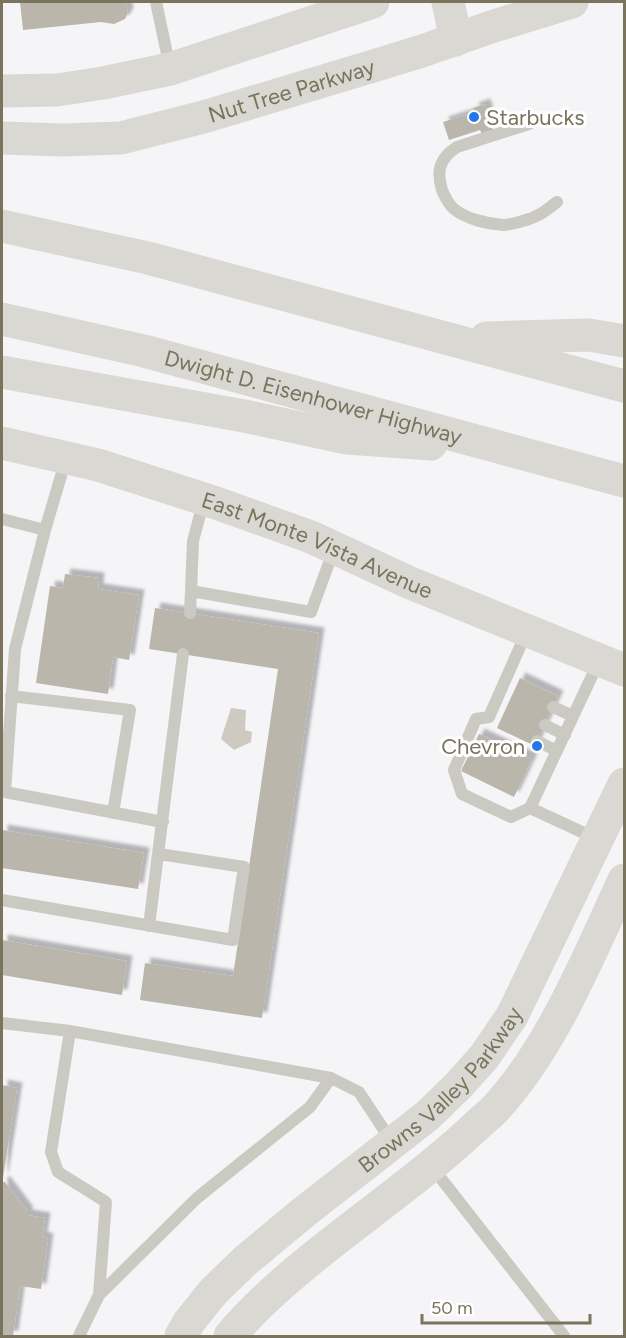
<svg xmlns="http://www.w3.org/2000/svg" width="626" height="1338" viewBox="0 0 626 1338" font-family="Figtree,sans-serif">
	<defs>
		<filter id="shadow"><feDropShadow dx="5.5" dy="-5.5" stdDeviation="1.5" flood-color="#0004"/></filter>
	</defs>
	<rect width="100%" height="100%" fill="#f5f4f7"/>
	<path fill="#cfcac0" d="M 231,708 L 246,710 L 245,730 L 252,732 L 251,742 L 234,750 L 221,739 Z"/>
	<path fill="#bab6ab" filter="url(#shadow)" d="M 20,2 L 125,2 L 128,12 L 125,19 L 114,24 L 101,22 L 23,30 Z
		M 485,104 L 493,130 L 482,134 L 480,130 L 449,140 L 443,122 L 475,112 L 473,108 Z
		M 65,574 L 99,578 L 98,589 L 139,595 L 129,660 L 113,657 L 108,694 L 36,683 L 50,586 L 63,588 Z
		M 155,608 L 319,633 L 262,1018 L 140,1000 L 145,963 L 233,976 L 278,669 L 149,649 Z
		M 520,678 L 558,696 L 535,746 L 497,728 Z
		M 479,734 L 532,759 L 514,797 L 461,771 Z
		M 2,830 L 144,853 L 138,889 L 2,868 Z
		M 2,940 L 127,961 L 122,995 L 2,975 Z
		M 2,1085 L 17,1088 L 3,1178 L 2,1177 Z
		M 2,1182 L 5,1182 L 27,1211 L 27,1215 L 45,1218 L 42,1237 L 48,1239 L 41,1289 L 20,1286 L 13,1336 L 2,1336 Z"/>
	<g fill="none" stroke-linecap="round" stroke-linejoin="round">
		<path stroke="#cac9c2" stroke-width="12" d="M 156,2 L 170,68
			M 529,124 L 457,147 C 440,158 436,170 442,190 C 445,197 448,204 454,209 C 466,219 488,224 503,225 C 510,225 532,219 538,215 C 545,212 551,206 557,202
			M 66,459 L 45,530 L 15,649 L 5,792 L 163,822
			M 204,500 L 193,541 L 191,591 L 311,612 L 334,549
			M 2,519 L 45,530
			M 190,613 L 191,591
			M 527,631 L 489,717 L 476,719 L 454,770 L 462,794 L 511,817 L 530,808
			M 11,696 L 130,710 L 113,813
			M 553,707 L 573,716
			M 545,725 L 565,735
			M 537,741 L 557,751
			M 595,838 L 530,808 L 599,661
			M 2,900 L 233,940 L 244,867 L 159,854
			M 149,926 L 183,654
			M 2,1023 L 70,1031
			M 432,1167 L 564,1336
			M 99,1295 L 197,1198 L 310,1107 L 331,1078
			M 79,1336 L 99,1295 L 106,1202 L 58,1172 L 51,1152 L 70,1031 L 331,1078 L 359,1092 L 392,1142"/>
		<g stroke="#d9d8d2" stroke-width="33">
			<path d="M 448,2 L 456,40"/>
			<path d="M 2,91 L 57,90 L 103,83 L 170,69 L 373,2"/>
			<path id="s1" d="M 2,138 L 63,140 L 121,138 L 207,116 L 370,67 L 422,51 L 494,26 L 572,2"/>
			<path id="s2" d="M 2,443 L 98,465 L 216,503 L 311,537 L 408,582 L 624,670"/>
			<path id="s3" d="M 181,1336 L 189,1322 L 213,1292 L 245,1261 L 304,1212 L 427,1116 L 458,1086 L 484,1057 L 512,1016 L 624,784"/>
			<path d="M 230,1336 C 250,1312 274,1290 298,1270 C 355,1222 417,1181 472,1130 C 479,1123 488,1116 495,1109 C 552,1048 589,955 624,880"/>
		</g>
		<g stroke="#d9d8d2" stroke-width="33">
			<path d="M 2,226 L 148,258 L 624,386"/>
			<path id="s4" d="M 2,319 L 144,351 L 624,481"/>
			<path d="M 486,338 L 589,335 L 624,341"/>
			<path d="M 2,372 L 244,416 L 347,438 L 431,444"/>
		</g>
	</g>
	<g fill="#2277e9" stroke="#fff" stroke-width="2">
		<circle cx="474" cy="117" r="6"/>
		<circle cx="537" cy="746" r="6"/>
	</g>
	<g text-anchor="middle" stroke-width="6" stroke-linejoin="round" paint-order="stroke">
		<g font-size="22" fill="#7a745d" stroke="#fff">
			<text dy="8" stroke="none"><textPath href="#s1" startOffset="296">Nut Tree Parkway</textPath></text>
			<text dy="8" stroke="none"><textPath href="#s4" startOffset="321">Dwight D. Eisenhower Highway</textPath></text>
			<text dy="8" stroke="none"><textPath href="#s2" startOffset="332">East Monte Vista Avenue</textPath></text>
			<text dy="8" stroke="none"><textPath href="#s3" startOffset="360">Browns Valley Parkway</textPath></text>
		</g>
		<g font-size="22" fill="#7a745d" stroke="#fff" text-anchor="start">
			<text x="486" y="125">Starbucks</text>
			<text x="525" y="754" text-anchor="end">Chevron</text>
		</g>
	</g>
	<rect width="626" height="1338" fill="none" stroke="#7a745d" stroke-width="6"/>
	<path d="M422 1314v9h168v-9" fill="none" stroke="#7a745d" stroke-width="3"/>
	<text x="431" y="1314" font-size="18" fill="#7a745d" stroke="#ffffff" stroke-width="4.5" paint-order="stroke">50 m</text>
</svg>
